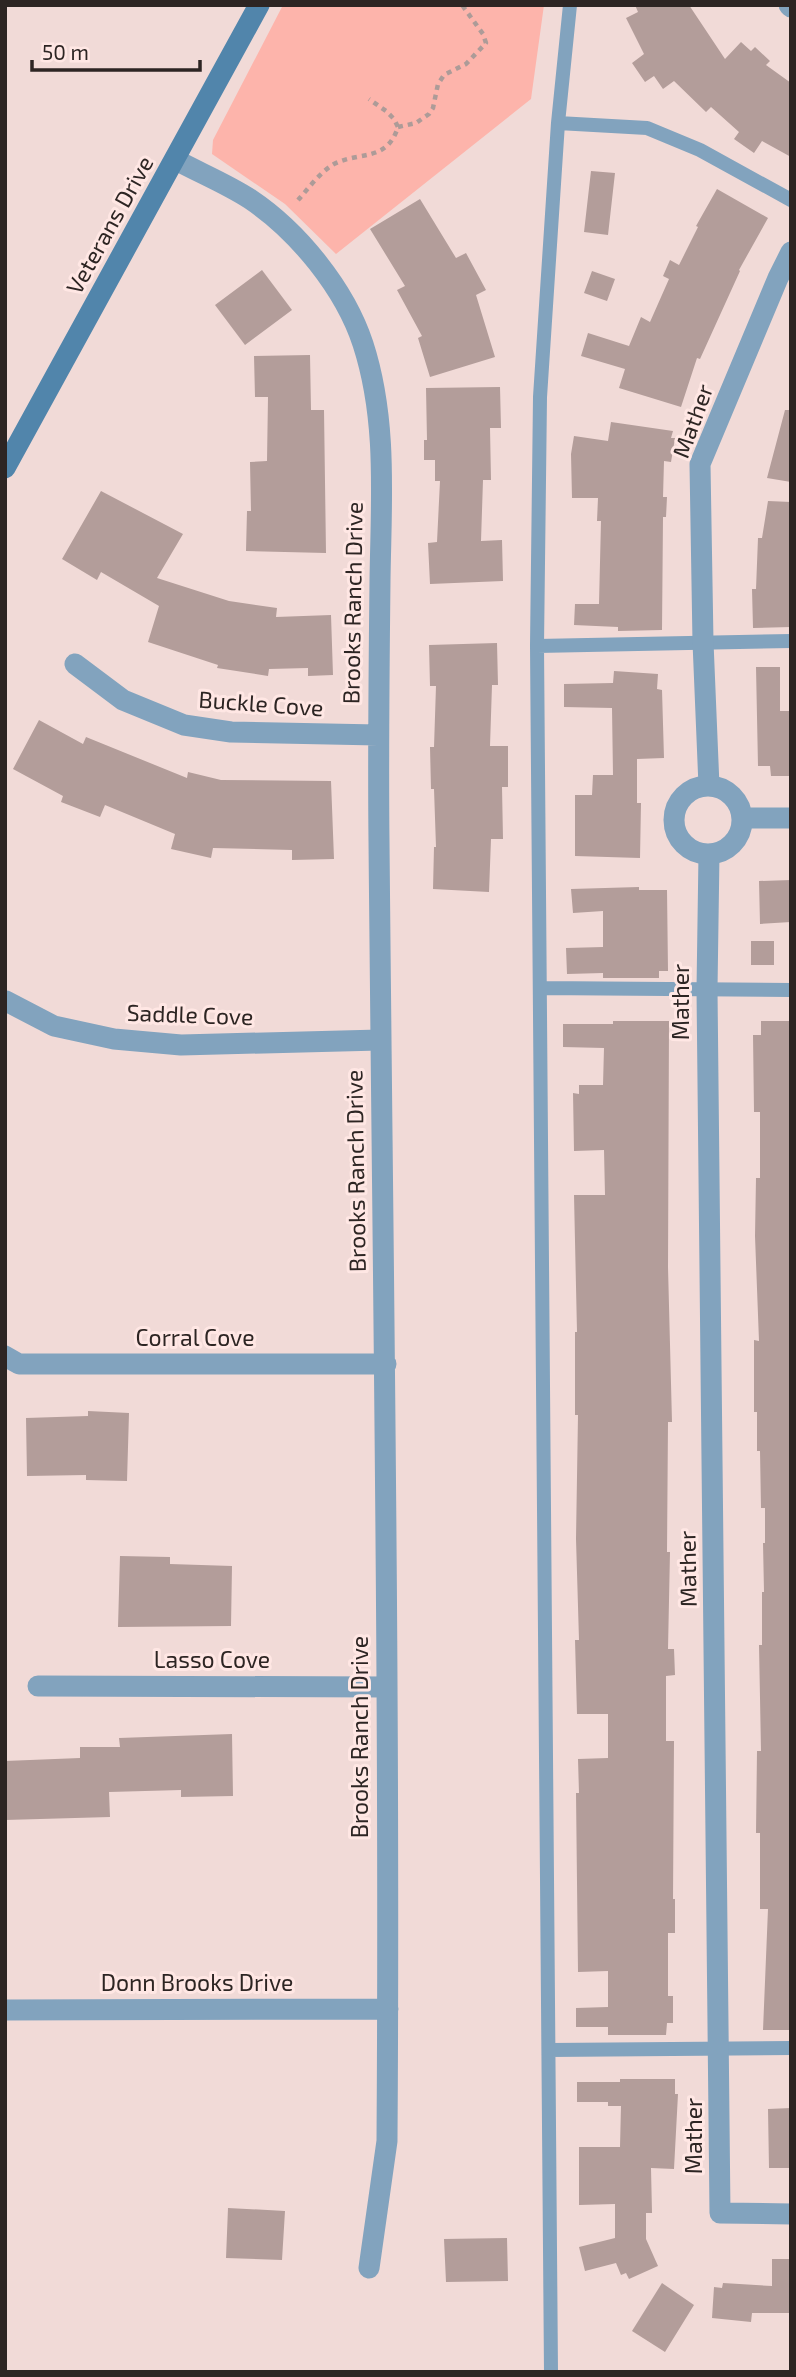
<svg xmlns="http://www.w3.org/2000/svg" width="796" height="2377" viewBox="0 0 796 2377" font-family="'Exo 2',sans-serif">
	<rect width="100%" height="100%" fill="#f1dad7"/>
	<path fill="#fdb4ab" d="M 283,5 L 544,5 L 531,99 L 336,254 L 285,204 L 212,154 L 213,140 Z"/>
	<path fill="#b39d9a" d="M 635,5 L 689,5 L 725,59 L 741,42 L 751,51 L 755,47 L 770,61 L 766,65 L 791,83 L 791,157 L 762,141 L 754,153 L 734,139 L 739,132 L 711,107 L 706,112 L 674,81 L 663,89 L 654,76 L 645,82 L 632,63 L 644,54 L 626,18 L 638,12 Z
		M 591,171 L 615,173 L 608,235 L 584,232 Z
		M 717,189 L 768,218 L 739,270 L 740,271 L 700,359 L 697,358 L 681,407 L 619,388 L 625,369 L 581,356 L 588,333 L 629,346 L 641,317 L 650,322 L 669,279 L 663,276 L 670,260 L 679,265 L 698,227 L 696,226 Z
		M 420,199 L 456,258 L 466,253 L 486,290 L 476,295 L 495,357 L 430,377 L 418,338 L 422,336 L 397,290 L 405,286 L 370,229 Z
		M 262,270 L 292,310 L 245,345 L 215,305 Z
		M 592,271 L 615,279 L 607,301 L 584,293 Z
		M 310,355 L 311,410 L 324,410 L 326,553 L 246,551 L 247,511 L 251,511 L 250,462 L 267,461 L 268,397 L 255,397 L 254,356 Z
		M 500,387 L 501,428 L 490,428 L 491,480 L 483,480 L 481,541 L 502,540 L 503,581 L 430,584 L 428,543 L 437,542 L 440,481 L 435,481 L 435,460 L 424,460 L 424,440 L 427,440 L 426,388 Z
		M 785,410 L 791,410 L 791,482 L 767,478 Z
		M 611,422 L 673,431 L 671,438 L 675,438 L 671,462 L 664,461 L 663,497 L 667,497 L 666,517 L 663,517 L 662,630 L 618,631 L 618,627 L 574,625 L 575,604 L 599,604 L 601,521 L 597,521 L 598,498 L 572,498 L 571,454 L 574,436 L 608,441 Z
		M 101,491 L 183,534 L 157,578 L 229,601 L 277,608 L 276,617 L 331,615 L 333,675 L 308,676 L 308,668 L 269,669 L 268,676 L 217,668 L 218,665 L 148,642 L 159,606 L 101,572 L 97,580 L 62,559 Z
		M 768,501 L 791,502 L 791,627 L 753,628 L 752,589 L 756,589 L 758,538 L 762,538 Z
		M 497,643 L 498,685 L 492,685 L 490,746 L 508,746 L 508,787 L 502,787 L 503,839 L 491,839 L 489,892 L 433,889 L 434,847 L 436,847 L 434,789 L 431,789 L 430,747 L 434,747 L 436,686 L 430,686 L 429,645 Z
		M 756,667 L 780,667 L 780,711 L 791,711 L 791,772 L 789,776 L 771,776 L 770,766 L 758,766 Z
		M 614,671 L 658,674 L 657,689 L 662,690 L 664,758 L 637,759 L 637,803 L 641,803 L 640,858 L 575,856 L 575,795 L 592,795 L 593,775 L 613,775 L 612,708 L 564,707 L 564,684 L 613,683 Z
		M 39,720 L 83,744 L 86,737 L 187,778 L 188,772 L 221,780 L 331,781 L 334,859 L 292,860 L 292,850 L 213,848 L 211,858 L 171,849 L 175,834 L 105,805 L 100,817 L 61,802 L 63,796 L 13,769 Z
		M 791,880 L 791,922 L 760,924 L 759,881 Z
		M 639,887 L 639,890 L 667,890 L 668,971 L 659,971 L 659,978 L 603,978 L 603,973 L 567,974 L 566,948 L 603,947 L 603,911 L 573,913 L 571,889 Z
		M 751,941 L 774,941 L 774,965 L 751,965 Z
		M 613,1021 L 669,1021 L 668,1267 L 672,1422 L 668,1422 L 667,1552 L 670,1552 L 668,1649 L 674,1649 L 675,1675 L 666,1676 L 666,1741 L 674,1741 L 673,1899 L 675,1899 L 675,1933 L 668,1933 L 668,1996 L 673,1996 L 673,2023 L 667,2023 L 666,2035 L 608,2035 L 608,2027 L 576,2027 L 576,2008 L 608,2007 L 608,1971 L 578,1972 L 576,1793 L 579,1793 L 578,1759 L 608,1758 L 608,1714 L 577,1714 L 575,1640 L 579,1640 L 576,1539 L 578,1415 L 575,1415 L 575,1332 L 577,1332 L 574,1195 L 605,1195 L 604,1150 L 574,1151 L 573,1093 L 579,1094 L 579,1085 L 603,1085 L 604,1048 L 563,1047 L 563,1024 L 613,1024 Z
		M 761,1021 L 791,1021 L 791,2030 L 763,2030 L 768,1909 L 760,1909 L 760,1833 L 756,1833 L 757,1751 L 761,1751 L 759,1645 L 762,1645 L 762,1592 L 764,1592 L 763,1543 L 765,1543 L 765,1508 L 761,1508 L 760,1451 L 757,1451 L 757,1412 L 754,1412 L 754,1340 L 759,1341 L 755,1236 L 756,1178 L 760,1178 L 760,1112 L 754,1112 L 753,1035 L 761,1035 Z
		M 88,1411 L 129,1413 L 127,1481 L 86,1480 L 86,1475 L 27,1476 L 26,1418 L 88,1416 Z
		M 120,1556 L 170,1557 L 170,1564 L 232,1566 L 231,1626 L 118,1627 Z
		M 232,1734 L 233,1796 L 181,1797 L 181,1790 L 109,1792 L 110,1817 L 5,1820 L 5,1761 L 80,1758 L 80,1747 L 120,1747 L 119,1738 Z
		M 620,2079 L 675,2079 L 675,2094 L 678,2094 L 674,2169 L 651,2168 L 652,2213 L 646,2213 L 646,2239 L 658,2266 L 629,2279 L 626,2273 L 621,2275 L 616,2263 L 585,2271 L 579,2247 L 615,2238 L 615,2204 L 579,2205 L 579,2147 L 620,2147 L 621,2106 L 608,2106 L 608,2102 L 577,2102 L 577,2082 L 620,2082 Z
		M 791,2108 L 791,2168 L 769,2168 L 768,2109 Z
		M 228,2208 L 285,2211 L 282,2260 L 226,2258 Z
		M 507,2238 L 508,2281 L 446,2282 L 444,2239 Z
		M 772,2259 L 791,2259 L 791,2313 L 752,2313 L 751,2322 L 712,2318 L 714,2287 L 722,2288 L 723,2283 L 772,2286 Z
		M 662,2283 L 694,2305 L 665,2352 L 632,2331 Z"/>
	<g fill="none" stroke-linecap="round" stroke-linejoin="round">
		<path stroke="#ad9b98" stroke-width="4.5" stroke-dasharray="5 5" stroke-linecap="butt" d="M 398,127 L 416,123 L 429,114 L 433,108 L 438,84 L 444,75 L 466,64 L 486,43 L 483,34 L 462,5
			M 298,200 C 309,188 320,172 334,164 C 360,151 387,162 398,127 L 394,119 L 386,111 L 369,99"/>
		<path stroke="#82a3be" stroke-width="14" d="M 558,123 L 647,128 L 700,150 L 791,200
			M 537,646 L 791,641
			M 540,988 L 791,990
			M 549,2050 L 791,2048
			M 551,2372 L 537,646 L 540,397 L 558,123 L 570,5"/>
		<path stroke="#82a3be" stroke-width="21" d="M 789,5 L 791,7
			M 176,160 C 200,173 227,184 250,199 C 298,231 345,289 363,344 C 388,421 381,502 380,581 C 379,668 378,755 379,841 C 383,1274 390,1708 387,2141 L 369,2268
			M 75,664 L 123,700 L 184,725 L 231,732 L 378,735
			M 709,786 L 703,642 L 700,464 L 778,278 L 791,252
			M674 820a34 34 0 1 1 68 0a34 34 0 1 1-68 0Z
			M 743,818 L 791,818
			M 709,854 L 707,989 L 720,2213 L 791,2214
			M 6,1001 L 54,1026 L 114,1039 L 181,1045 L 380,1040
			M 5,1356 L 19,1364 L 386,1364
			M 38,1686 L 386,1687
			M 5,2010 L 388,2009"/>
		<path stroke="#5185ab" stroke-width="21" d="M 5,468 L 259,5"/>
	</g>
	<g text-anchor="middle" stroke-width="6" stroke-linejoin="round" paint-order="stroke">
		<g font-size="23" fill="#2d2523" stroke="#ffe7e4">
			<text transform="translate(110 225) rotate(-61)" y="8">Veterans Drive</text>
			<text transform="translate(693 421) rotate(-70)" y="8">Mather</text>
			<text transform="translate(353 603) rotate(-89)" y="8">Brooks Ranch Drive</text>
			<text transform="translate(261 704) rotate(4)" y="8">Buckle Cove</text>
			<text transform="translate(681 1002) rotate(-90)" y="8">Mather</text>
			<text transform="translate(190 1015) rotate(2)" y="8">Saddle Cove</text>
			<text transform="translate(356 1171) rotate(-91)" y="8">Brooks Ranch Drive</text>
			<text x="195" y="1346">Corral Cove</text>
			<text transform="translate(688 1569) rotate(-91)" y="8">Mather</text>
			<text x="212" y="1668">Lasso Cove</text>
			<text transform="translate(360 1737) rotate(-90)" y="8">Brooks Ranch Drive</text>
			<text x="197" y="1991">Donn Brooks Drive</text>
			<text transform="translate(694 2136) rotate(-90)" y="8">Mather</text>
		</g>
	</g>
	<rect width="796" height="2377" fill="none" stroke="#2d2523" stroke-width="14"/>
	<path d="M32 60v10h168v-10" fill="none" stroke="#2d2523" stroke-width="3.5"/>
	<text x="42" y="60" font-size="21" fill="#2d2523" stroke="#ffe7e4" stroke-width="5" paint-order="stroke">50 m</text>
</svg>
